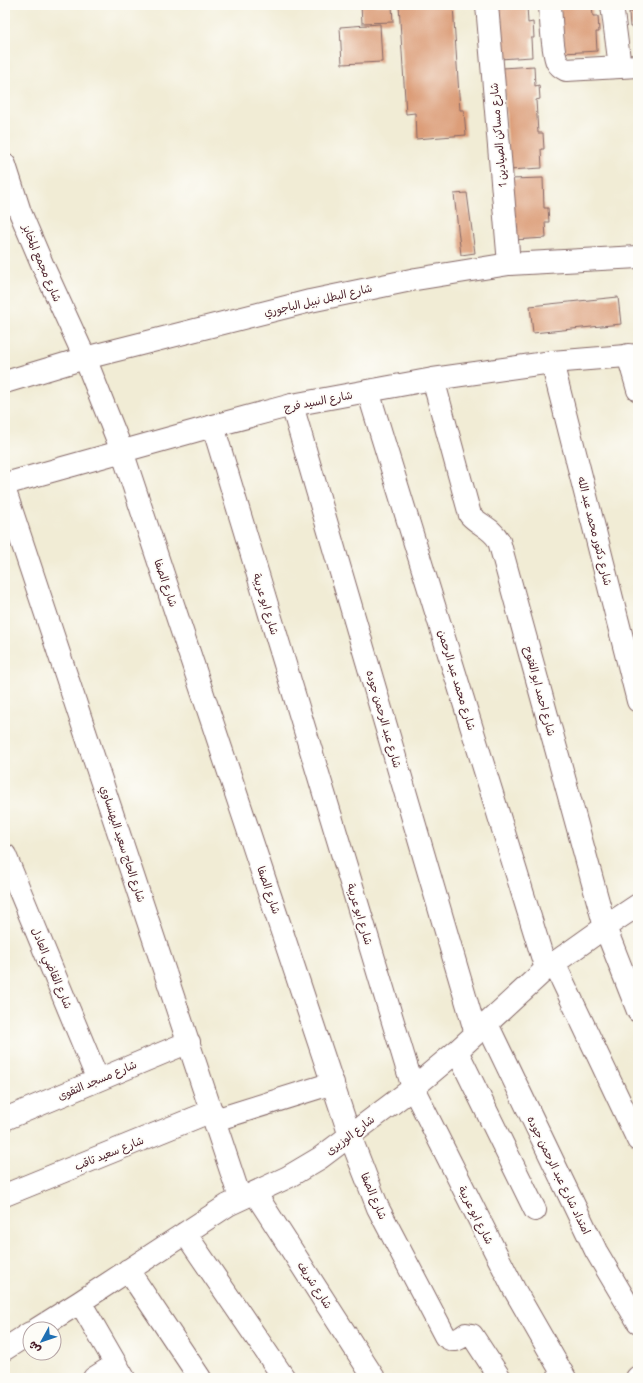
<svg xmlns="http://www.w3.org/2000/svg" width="643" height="1383" viewBox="0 0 643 1383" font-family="Delius,'Playpen Sans Arabic',sans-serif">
	<rect width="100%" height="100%" fill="#fdfcf7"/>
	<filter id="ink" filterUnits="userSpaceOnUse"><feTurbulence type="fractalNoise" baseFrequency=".025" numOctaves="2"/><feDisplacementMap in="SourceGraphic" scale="8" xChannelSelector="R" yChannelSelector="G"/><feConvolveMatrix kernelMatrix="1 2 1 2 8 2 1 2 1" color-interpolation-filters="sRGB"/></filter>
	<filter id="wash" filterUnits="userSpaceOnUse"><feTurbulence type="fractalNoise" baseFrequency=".012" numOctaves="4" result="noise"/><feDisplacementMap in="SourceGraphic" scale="16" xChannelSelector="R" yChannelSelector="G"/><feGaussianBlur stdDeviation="0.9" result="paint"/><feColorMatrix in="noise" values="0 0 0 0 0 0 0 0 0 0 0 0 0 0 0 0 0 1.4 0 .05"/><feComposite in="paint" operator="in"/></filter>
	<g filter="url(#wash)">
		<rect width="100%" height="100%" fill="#f1ecd5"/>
		<g id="blocks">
			<path fill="#dc9d78" d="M 361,5 L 392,5 L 393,22 L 362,23 Z
				M 399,5 L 453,5 L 460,110 L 464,110 L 466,135 L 416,139 L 415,113 L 406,114 Z
				M 495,5 L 527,5 L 528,23 L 533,22 L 534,38 L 531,38 L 532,57 L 499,59 Z
				M 560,5 L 592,5 L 593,16 L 598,16 L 599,32 L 596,32 L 597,51 L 564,53 L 563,33 L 559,33 Z
				M 632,5 L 638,5 L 638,47 L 636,47 L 635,27 L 630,27 L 629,12 L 633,12 Z
				M 380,24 L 382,62 L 342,64 L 340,27 Z
				M 534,66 L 535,86 L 539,85 L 540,99 L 536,100 L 538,133 L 543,133 L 544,149 L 541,149 L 542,168 L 509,170 L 503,68 Z
				M 543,178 L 544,208 L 548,208 L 549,222 L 545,222 L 546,238 L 513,240 L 510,179 Z
				M 467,193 L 475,253 L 461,255 L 454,194 Z
				M 618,297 L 621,324 L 533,333 L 530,306 Z"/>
		</g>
	</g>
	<g filter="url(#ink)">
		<use href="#blocks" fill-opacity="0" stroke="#846766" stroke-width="1"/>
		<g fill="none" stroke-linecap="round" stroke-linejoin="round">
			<defs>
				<path id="minor" d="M 487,5 L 509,264
					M 550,5 C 551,18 552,52 557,62 C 559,66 562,68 566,70 L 638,66
					M 612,5 L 620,67
					M 5,165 L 20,212 L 43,266 L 85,358 L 122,451 L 350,1136 L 378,1208 L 445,1336 C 454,1343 458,1340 466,1334 L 472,1335 L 500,1378
					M 628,355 L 638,390
					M 552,362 L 638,701
					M 433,379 L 470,515 C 479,525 492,528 499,541 L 605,927 L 638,1011
					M 368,391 L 546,969
					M 292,405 L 476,1034
					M 213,426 L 413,1088 L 514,1289 L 565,1378
					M 5,491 L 240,1198
					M 5,855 L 98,1080
					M 554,963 L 638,1140
					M 487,1024 L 596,1251 L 638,1322
					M 457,1051 L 535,1210
					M 5,1119 L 189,1042
					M 215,1120 L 333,1083
					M 255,1193 L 374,1378
					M 5,1195 L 212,1111
					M 185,1233 L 284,1378
					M 128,1270 L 200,1378
					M 80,1302 L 124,1378
					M 37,1329 L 80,1302 L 228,1205 L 288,1177 L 320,1158 L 413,1088 L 457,1051 L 546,969 L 605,927 L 638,905
					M 5,1349 L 30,1333
					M 94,1378 L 116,1364
					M 637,1378 L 638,1377"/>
				<path id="major" d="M 5,382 L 85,358 L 310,301 L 416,279 L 509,264 L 638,257
					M 5,484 L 213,426 L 292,405 L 433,379 L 552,362 L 638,355"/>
			</defs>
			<use href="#minor" stroke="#846766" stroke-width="24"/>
			<use href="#major" stroke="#846766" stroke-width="24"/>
			<use href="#minor" stroke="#fff" stroke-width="22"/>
			<use href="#major" stroke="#fff" stroke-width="22"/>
		</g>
	</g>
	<g text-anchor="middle" stroke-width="3.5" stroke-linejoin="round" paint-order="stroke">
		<g font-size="11" fill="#4a1f2b" stroke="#fdfcf7">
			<text transform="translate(498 135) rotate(-95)" y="4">شارع مساكن الصيادين 1</text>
			<text transform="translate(42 263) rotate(67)" y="4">شارع مجمع المخابز</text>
			<text transform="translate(318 300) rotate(-13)" y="4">شارع البطل نبيل الباجوري</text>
			<text transform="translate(318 401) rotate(-11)" y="4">شارع السيد فرج</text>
			<text transform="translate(595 531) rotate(76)" y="4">شارع دكتور محمد عبد الله</text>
			<text transform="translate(166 583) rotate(71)" y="4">شارع الصفا</text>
			<text transform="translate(266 604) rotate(73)" y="4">شارع ابو عريبة</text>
			<text transform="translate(457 680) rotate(73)" y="4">شارع محمد عبد الرحمن</text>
			<text transform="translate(540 691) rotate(75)" y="4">شارع احمد ابو الفتوح</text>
			<text transform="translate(384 719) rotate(74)" y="4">شارع عبد الرحمن جوده</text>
			<text transform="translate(123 844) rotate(72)" y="4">شارع الحاج سعيد البهنساوي</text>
			<text transform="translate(269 890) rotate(71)" y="4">شارع الصفا</text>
			<text transform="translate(360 914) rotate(73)" y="4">شارع ابو عريبة</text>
			<text transform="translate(52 968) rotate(67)" y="4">شارع القاضي العادل</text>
			<text transform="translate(97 1080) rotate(-23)" y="4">شارع مسجد التقوى</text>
			<text transform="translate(350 1135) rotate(-37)" y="4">شارع الوزيرى</text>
			<text transform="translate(109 1153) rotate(-22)" y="4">شارع سعيد ثاقب</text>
			<text transform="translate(559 1175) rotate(64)" y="4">امتداد شارع عبد الرحمن جوده</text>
			<text transform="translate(374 1196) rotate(67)" y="4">شارع الصفا</text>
			<text transform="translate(476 1215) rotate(63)" y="4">شارع ابو عريبة</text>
			<text transform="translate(315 1285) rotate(57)" y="4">شارع شريف</text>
		</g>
	</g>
	<rect width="643" height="1383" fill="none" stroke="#fdfcf7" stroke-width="20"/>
	<g transform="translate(42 1341) rotate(230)"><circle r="19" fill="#fdfcf7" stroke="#b5a4a5"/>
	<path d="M0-3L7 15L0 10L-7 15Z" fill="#1f6fb2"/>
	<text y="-6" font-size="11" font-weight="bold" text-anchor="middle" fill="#4a1f2b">ش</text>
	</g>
</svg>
